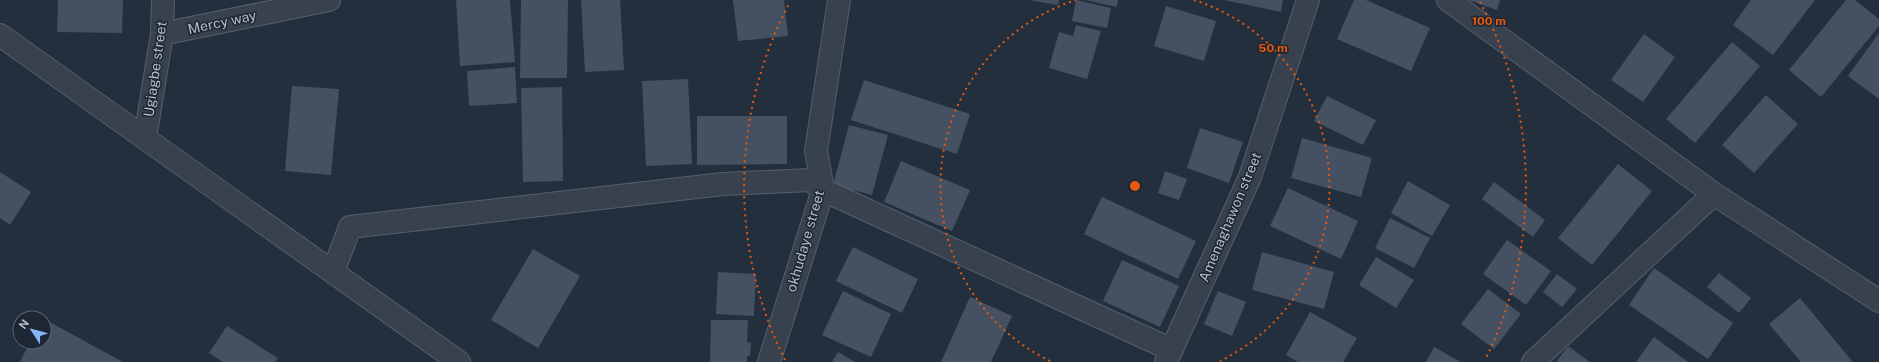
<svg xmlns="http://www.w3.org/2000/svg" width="1879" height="362" viewBox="0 0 1879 362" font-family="'Public Sans',sans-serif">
	<rect width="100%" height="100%" fill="#242f3e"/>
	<path fill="#455162" d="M 58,0 L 123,0 L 122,33 L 57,32 Z
		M 456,0 L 510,0 L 515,62 L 460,66 Z
		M 521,0 L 568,0 L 567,78 L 520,78 Z
		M 581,0 L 620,0 L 624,70 L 585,72 Z
		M 733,0 L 784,0 L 788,36 L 738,41 Z
		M 1029,0 L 1059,0 L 1058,5 Z
		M 1076,0 L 1111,8 L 1107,28 L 1072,21 Z
		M 1085,0 L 1118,0 L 1117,7 Z
		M 1224,0 L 1283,0 L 1281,12 Z
		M 1354,0 L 1366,0 L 1430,28 L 1411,71 L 1337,39 Z
		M 1468,0 L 1500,0 L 1497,10 Z
		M 1751,0 L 1815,0 L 1773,55 L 1733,25 Z
		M 1846,0 L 1855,0 L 1879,19 L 1879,26 L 1821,97 L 1789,70 Z
		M 1166,6 L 1216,21 L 1204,61 L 1154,46 Z
		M 1076,25 L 1101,31 L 1087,79 L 1049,68 L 1059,32 L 1073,36 Z
		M 1879,33 L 1879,99 L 1848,76 Z
		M 1644,34 L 1675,57 L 1643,102 L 1611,80 Z
		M 1732,42 L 1760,66 L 1695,143 L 1666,119 Z
		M 515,67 L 517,103 L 469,106 L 467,71 Z
		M 688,79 L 692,164 L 646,166 L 642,81 Z
		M 864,80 L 970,114 L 957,154 L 851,120 Z
		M 292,86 L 339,89 L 331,175 L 285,171 Z
		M 562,87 L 563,181 L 523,182 L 521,88 Z
		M 1766,95 L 1798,124 L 1754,173 L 1722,145 Z
		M 1327,96 L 1376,120 L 1363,145 L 1314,121 Z
		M 697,116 L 787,116 L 787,164 L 697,165 Z
		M 849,125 L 888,135 L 872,195 L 833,185 Z
		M 1200,128 L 1243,142 L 1229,183 L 1187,168 Z
		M 1302,138 L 1372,158 L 1361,197 L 1291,178 Z
		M 901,161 L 970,190 L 952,231 L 884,202 Z
		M 1618,164 L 1652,191 L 1592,265 L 1558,238 Z
		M 1165,171 L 1187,179 L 1179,200 L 1158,193 Z
		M 0,172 L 31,192 L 10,225 L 0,218 Z
		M 1408,181 L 1450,205 L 1432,236 L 1391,213 Z
		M 1494,182 L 1545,220 L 1533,237 L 1482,199 Z
		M 1288,188 L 1358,221 L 1341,259 L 1270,226 Z
		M 1102,197 L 1196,241 L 1178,279 L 1084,234 Z
		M 1390,218 L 1430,238 L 1414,268 L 1375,248 Z
		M 1507,240 L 1551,271 L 1526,305 L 1483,274 Z
		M 853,247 L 918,279 L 902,313 L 836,281 Z
		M 533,249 L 580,276 L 538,348 L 491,320 Z
		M 1262,252 L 1334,272 L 1324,309 L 1252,290 Z
		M 1376,257 L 1414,280 L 1396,308 L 1359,285 Z
		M 1122,260 L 1179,286 L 1160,327 L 1103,301 Z
		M 1654,268 L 1733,323 L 1708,359 L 1629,305 Z
		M 718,272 L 756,274 L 754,316 L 716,314 Z
		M 1719,273 L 1751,298 L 1739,313 L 1707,287 Z
		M 1557,274 L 1577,289 L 1562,307 L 1543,292 Z
		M 1488,289 L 1521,314 L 1494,349 L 1461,324 Z
		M 843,291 L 891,314 L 871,357 L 822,335 Z
		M 1218,291 L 1246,302 L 1232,336 L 1204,324 Z
		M 970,297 L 1012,316 L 991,362 L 941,362 Z
		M 1800,298 L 1852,361 L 1851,362 L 1801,362 L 1769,324 Z
		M 1310,312 L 1357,338 L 1343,362 L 1298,362 L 1286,355 Z
		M 44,319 L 123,362 L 20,362 L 30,342 L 44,342 Z
		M 711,320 L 748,320 L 747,342 L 751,343 L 750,356 L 747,356 L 747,362 L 710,362 Z
		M 227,326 L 278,358 L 275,362 L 223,362 L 209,353 Z
		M 1654,337 L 1688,362 L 1636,362 Z
		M 1568,346 L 1590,362 L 1556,362 Z
		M 1434,347 L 1461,362 L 1426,362 Z
		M 838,352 L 855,362 L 832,362 Z"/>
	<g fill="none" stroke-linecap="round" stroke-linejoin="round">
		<defs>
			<path id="street" d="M 1448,0 L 1714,194 L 1879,301
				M 162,34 L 329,0
				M 0,35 L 459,362
				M 145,138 L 162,34 L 163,0
				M 333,272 L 350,227 L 723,184 L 810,180 L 823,190 L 1172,350
				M 769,362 L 823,190 L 816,151 L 839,0
				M 1166,362 L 1250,177 L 1308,0
				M 1533,362 L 1714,194"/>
		</defs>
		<use href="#street" stroke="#565f6c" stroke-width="24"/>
		<use href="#street" stroke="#38414e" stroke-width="22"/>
	</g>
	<g fill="none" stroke="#e8590c" stroke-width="2" stroke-dasharray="2 4">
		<path d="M1050 361A195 195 0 0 1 1076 0M1194 0A195 195 0 0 1 1220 361"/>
		<path d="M785 360A391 391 0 0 1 790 2M1480 2A391 391 0 0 1 1485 360"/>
	</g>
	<g text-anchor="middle" stroke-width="3" stroke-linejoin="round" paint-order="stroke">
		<g font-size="14" fill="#b4bcc9" stroke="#1d2633">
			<text transform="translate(222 22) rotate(-12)" y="5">Mercy way</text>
			<text transform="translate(155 69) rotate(-82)" y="5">Ugiagbe street</text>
			<text transform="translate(1230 217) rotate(-67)" y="5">Amenaghawon street</text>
			<text transform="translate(805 241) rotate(-74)" y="5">okhudaye street</text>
		</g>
	</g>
	<circle cx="1135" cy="186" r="6" fill="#e8590c" stroke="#1d2633" stroke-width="2"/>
	<g font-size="12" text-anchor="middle" font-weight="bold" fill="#e8590c" stroke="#1d2633" stroke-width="3" stroke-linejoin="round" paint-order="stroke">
		<text x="1489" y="25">100 m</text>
		<text x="1273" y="52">50 m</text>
	</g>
	<g transform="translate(32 330) rotate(306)"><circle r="19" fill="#1d2633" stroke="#59626f"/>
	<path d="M0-3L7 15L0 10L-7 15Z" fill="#8ab4f8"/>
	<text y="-6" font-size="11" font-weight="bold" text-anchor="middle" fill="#b4bcc9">N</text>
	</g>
</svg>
